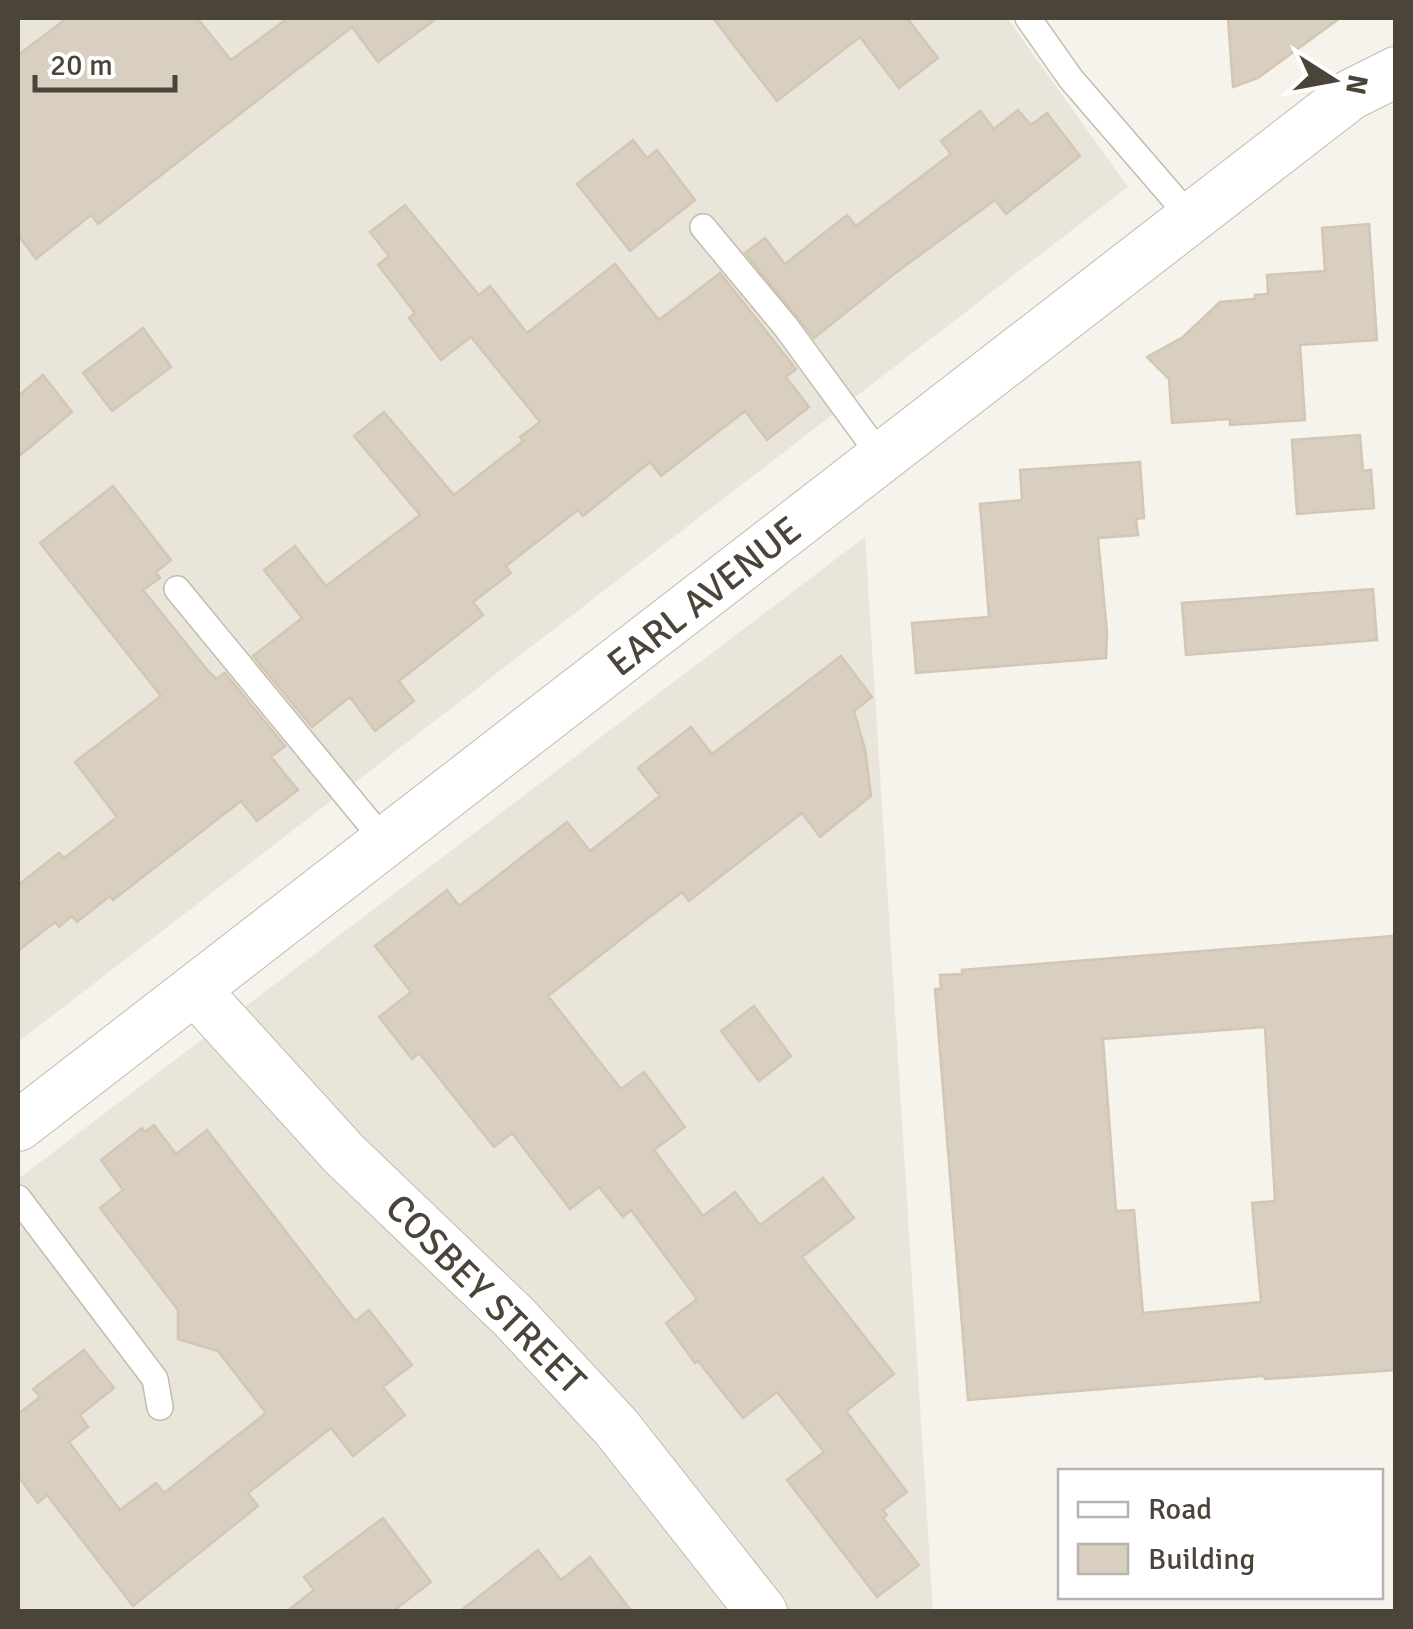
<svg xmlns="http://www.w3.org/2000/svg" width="1413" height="1629" viewBox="0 0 1413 1629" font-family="Signika,sans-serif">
	<rect width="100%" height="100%" fill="#f6f3ec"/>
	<path fill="#eae5da" d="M 18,18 L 1007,18 L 1128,187 L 18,1042 Z
		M 865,537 L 933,1611 L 18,1612 L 18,1179 Z"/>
	<path fill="#d8cfc1" stroke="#d3c7b4" stroke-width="2.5" fill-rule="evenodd" d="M 67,18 L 197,18 L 231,60 L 288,18 L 437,18 L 378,62 L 352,27 L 98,224 L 91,215 L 36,259 L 18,235 L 18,55 Z
		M 713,18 L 907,18 L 938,58 L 899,88 L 860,37 L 777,101 Z
		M 1228,18 L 1340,18 L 1258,78 L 1233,87 Z
		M 1018,110 L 1031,125 L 1047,113 L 1080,156 L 1006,214 L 995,200 L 894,274 L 814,338 L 745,253 L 765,238 L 785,264 L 847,215 L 856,226 L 951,154 L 941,141 L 980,111 L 994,129 Z
		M 633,140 L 647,158 L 657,150 L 695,200 L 630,251 L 577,184 Z
		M 405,205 L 479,295 L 490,286 L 527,333 L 615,264 L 659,320 L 720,273 L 796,369 L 786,377 L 809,407 L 767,440 L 745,411 L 661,476 L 650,462 L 583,516 L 578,510 L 506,566 L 511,573 L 473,602 L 483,615 L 399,681 L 414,701 L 375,731 L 350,697 L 312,727 L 253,656 L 302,618 L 264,570 L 295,546 L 326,586 L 420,515 L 354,436 L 384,412 L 454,495 L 523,441 L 520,437 L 540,422 L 471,337 L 441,360 L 409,318 L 415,313 L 378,265 L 389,256 L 370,232 Z
		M 1369,224 L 1377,340 L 1300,345 L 1305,420 L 1230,425 L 1230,419 L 1172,423 L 1169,379 L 1147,357 L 1183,337 L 1220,302 L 1255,299 L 1255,295 L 1268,294 L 1267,275 L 1325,271 L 1322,228 Z
		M 143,328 L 171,367 L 112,411 L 83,373 Z
		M 43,375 L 72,412 L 18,457 L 18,396 Z
		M 1360,435 L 1363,471 L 1371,470 L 1374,508 L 1297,514 L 1292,440 Z
		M 1140,462 L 1144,518 L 1136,519 L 1138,535 L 1098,538 L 1107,632 L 1106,658 L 916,673 L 912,623 L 989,617 L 980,504 L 1022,500 L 1020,470 Z
		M 113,486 L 171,560 L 156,572 L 160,578 L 143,590 L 209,672 L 216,679 L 225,673 L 285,746 L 271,757 L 298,790 L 257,821 L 241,801 L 113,900 L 110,896 L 77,922 L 72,916 L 59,927 L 55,922 L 18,951 L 18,885 L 59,853 L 64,858 L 117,817 L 75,762 L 161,696 L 40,543 Z
		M 1373,589 L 1377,640 L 1186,655 L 1182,603 Z
		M 841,656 L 872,697 L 854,711 L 865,749 L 871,796 L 820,837 L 802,813 L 689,901 L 682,892 L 548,996 L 621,1089 L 644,1072 L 685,1127 L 654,1150 L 703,1216 L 735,1192 L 760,1225 L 823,1178 L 854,1218 L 802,1257 L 894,1374 L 846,1411 L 907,1492 L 883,1510 L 887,1515 L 883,1518 L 919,1565 L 877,1597 L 787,1480 L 824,1452 L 777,1392 L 743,1418 L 698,1361 L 695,1363 L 666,1323 L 697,1299 L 631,1210 L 623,1217 L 599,1187 L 570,1209 L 512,1133 L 494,1147 L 419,1053 L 412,1059 L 379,1017 L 411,992 L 375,946 L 447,890 L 459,906 L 567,822 L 590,851 L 660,796 L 638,768 L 691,727 L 712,754 Z
		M 1393,936 L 1396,939 L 1396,1370 L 1265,1379 L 1264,1376 L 968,1400 L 935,989 L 941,989 L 940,975 L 962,974 L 962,970 ZM 1265,1027 L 1275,1201 L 1252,1203 L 1261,1302 L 1143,1313 L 1134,1210 L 1116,1211 L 1103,1039 Z
		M 754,1006 L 791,1056 L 759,1081 L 721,1031 Z
		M 154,1125 L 176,1154 L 207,1130 L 355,1321 L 369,1310 L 412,1365 L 383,1387 L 405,1415 L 353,1456 L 331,1428 L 248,1493 L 258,1506 L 133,1606 L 47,1495 L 38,1503 L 18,1476 L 18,1414 L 40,1397 L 33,1389 L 84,1350 L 114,1388 L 80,1415 L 88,1427 L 69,1442 L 120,1510 L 156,1483 L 164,1493 L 266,1413 L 218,1351 L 178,1339 L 178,1310 L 100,1208 L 123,1190 L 101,1160 L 142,1128 L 145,1132 Z
		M 383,1518 L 431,1582 L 392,1612 L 286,1612 L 314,1590 L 304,1577 Z
		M 538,1550 L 561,1580 L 590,1557 L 632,1612 L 459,1612 Z"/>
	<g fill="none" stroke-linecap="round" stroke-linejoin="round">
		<defs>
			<path id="service" d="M 1028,18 L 1071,79 L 1191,218
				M 703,227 L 786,327 L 882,458
				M 177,589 L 386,843
				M 18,1198 L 155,1379 L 160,1407"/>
			<path id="minor" d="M 195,990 L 344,1154 L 514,1317 L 616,1427 L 762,1612
				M 18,1126 L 1350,95 L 1396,72"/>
		</defs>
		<use href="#service" stroke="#c2bbae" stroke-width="28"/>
		<use href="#minor" stroke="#c2bbae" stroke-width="52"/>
		<use href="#service" stroke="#fff" stroke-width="25"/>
		<use href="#minor" stroke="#fff" stroke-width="50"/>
	</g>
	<g text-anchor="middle" stroke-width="8" stroke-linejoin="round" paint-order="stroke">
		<g font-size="38" fill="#4b4439" stroke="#fff">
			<text transform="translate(704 596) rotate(-38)" y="13">EARL AVENUE</text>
			<text transform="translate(486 1294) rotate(45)" y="13">COSBEY STREET</text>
		</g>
	</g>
	<rect width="1413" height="1629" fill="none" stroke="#4b4439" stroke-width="40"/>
	<rect x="1058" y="1469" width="325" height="130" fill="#ffffff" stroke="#b7b4b0" stroke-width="2.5"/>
	<rect x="1078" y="1502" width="50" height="15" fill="#ffffff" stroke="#b7b4b0" stroke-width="2.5"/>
	<text x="1148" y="1519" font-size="30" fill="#4b4439">Road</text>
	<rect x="1078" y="1544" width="50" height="30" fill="#d8cfc1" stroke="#b7b4b0" stroke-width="2.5"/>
	<text x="1148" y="1569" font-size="30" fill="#4b4439">Building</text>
	<g transform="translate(1333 80) rotate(101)" stroke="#ffffff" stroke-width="8" paint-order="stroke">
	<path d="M0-8L18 38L0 25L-18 38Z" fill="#4b4439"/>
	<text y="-15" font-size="28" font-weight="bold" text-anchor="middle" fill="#4b4439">N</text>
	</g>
	<path d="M35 75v15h140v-15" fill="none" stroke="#4b4439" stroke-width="5"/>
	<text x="50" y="75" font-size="30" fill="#4b4439" stroke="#ffffff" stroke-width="8" paint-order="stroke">20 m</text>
</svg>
